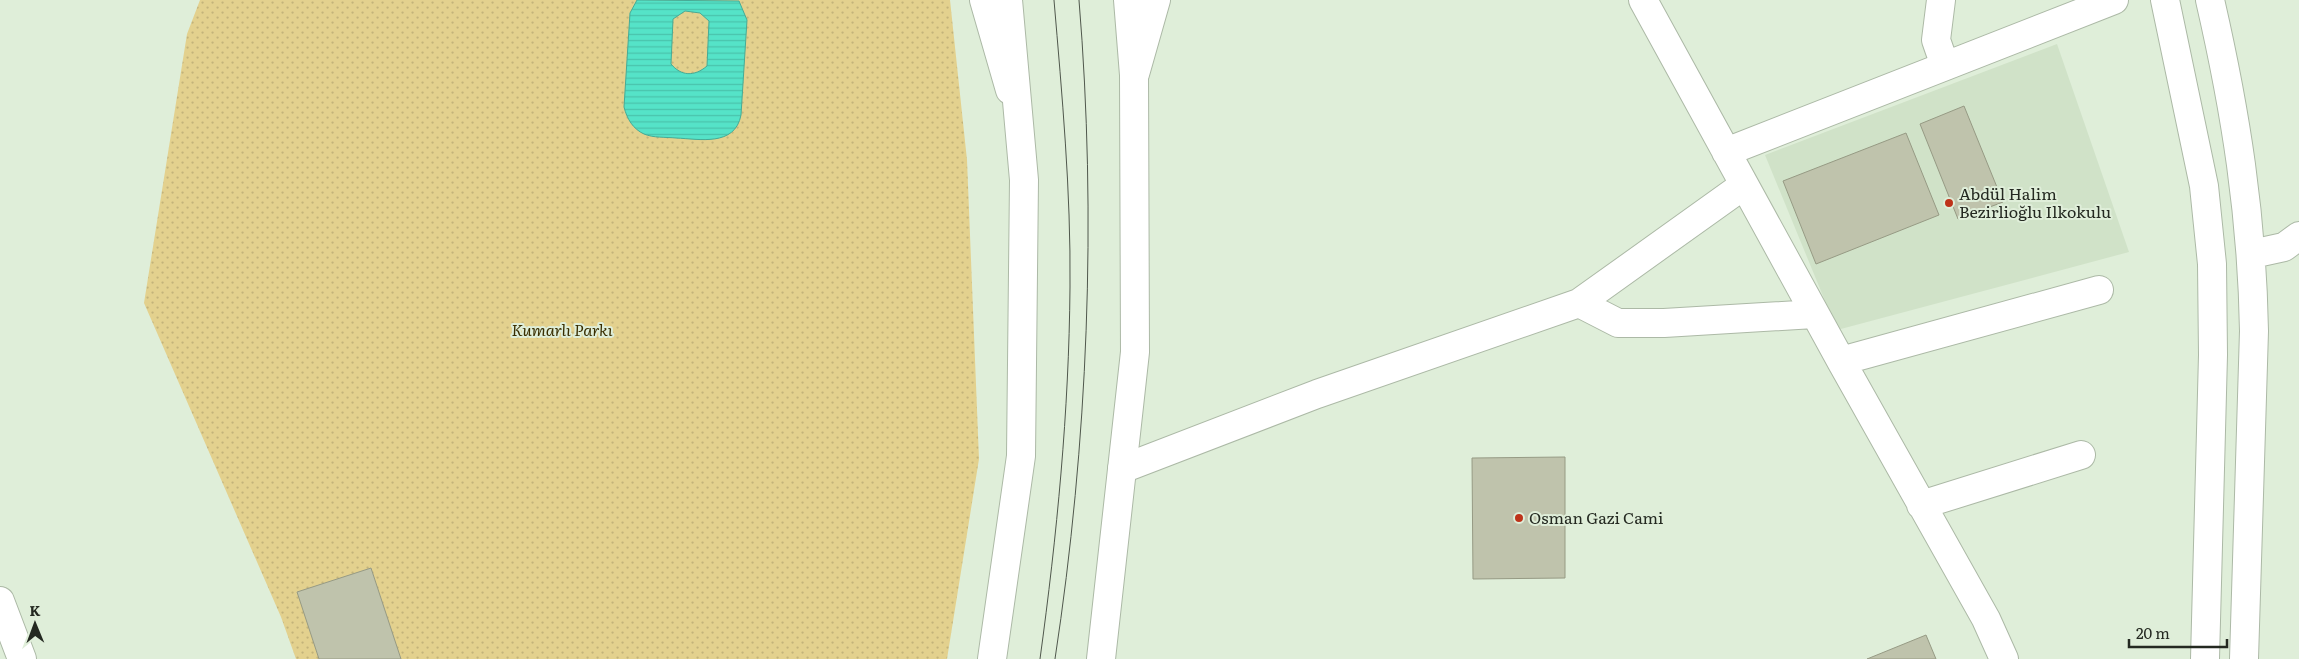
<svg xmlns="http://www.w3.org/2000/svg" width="2299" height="659" viewBox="0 0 2299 659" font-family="Literata,serif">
	<defs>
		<pattern id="park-dots" width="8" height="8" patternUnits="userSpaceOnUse" patternTransform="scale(1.25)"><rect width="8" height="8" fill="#e3d18e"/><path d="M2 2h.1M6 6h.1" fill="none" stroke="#c3b37a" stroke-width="1.8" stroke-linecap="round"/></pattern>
		<pattern id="water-rules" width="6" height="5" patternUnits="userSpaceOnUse" patternTransform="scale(1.25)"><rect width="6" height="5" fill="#55e3c8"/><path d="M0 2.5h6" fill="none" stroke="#4ac3ac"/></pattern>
	</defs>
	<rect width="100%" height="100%" fill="#dfeed9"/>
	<path fill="#d0e2c8" d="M 2057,44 L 2129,252 L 1837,330 L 1765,155 Z"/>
	<path fill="url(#park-dots)" d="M 200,0 L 950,0 L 967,160 L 979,459 L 947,659 L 296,659 L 281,617 L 144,303 L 187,34 Z"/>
	<path fill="url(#water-rules)" stroke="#46ab96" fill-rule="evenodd" d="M 637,0 L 739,1 L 747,20 L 741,115 C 735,147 699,139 676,138 C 666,137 653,138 644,134 C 633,129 627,119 624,107 L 630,13 ZM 685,11 L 700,13 L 709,21 L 707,66 C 694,77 681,76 671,64 L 673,19 Z"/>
	<path fill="#bfc3ac" stroke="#969a84" d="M 1964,106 L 2003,202 L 1958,219 L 1920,124 Z
		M 1906,133 L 1939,215 L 1816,264 L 1783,181 Z
		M 1565,457 L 1565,578 L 1473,579 L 1472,458 Z
		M 371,568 L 401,659 L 319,659 L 297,592 Z
		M 1926,635 L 1936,659 L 1867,659 Z"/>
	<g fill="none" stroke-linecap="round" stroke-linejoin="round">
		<defs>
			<path id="minor" d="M 984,0 L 1010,90
				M 1643,0 L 1841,361 L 1986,619 L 2004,659
				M 1941,0 L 1936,40 L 1945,66
				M 2165,0 L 2204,186 L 2212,264 L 2213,355 L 2205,659
				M 2210,0 C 2236,113 2252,216 2254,331 L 2244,659
				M 1135,74 L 1156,0
				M 1726,152 L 2114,0
				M 2252,254 L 2284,247 L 2299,236
				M 1579,303 L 1744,185
				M 1841,361 L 2099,290
				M 1122,469 L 1317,394 L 1579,303 L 1618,323 L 1664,323 L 1814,314
				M 1921,505 L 2081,455
				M 0,601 L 22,659"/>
			<path id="highway" d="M 992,659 L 1021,456 L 1024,180 L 1008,0
				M 1101,659 L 1135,352 L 1134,75 L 1128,0"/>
		</defs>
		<use href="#minor" stroke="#acb9a6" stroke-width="30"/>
		<use href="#highway" stroke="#acb9a6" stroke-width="30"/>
		<use href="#minor" stroke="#fff" stroke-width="28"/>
		<use href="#highway" stroke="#fff" stroke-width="28"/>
		<path stroke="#4f574c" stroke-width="1" d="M 1040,659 C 1057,535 1069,411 1070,287 C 1071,191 1062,95 1054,0
			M 1055,659 C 1088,442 1097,219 1079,0"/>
	</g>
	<g fill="#be331a" stroke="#dfeed9" stroke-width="2">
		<circle cx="1949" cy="203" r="5"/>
		<circle cx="1519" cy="518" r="5"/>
	</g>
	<g text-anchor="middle" stroke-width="4" stroke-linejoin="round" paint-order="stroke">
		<g font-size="16" fill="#242921" stroke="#dfeed9" text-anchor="start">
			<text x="1959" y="200">Abdül Halim<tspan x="1959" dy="18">Bezirlioğlu Ilkokulu</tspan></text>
			<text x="1529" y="524">Osman Gazi Cami</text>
		</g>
		<g font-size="16" font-style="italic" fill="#392e00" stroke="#dfeed9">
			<text x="562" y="336">Kumarlı Parkı</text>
		</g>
	</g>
	<g transform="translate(35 624) rotate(359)" stroke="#dfeed9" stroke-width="4" paint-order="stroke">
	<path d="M0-4L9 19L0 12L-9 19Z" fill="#242921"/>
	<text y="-8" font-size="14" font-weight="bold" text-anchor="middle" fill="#242921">K</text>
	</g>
	<path d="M2129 639v8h98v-8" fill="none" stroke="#242921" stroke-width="2.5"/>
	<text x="2136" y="639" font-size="15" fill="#242921" stroke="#dfeed9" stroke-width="4" paint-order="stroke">20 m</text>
</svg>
